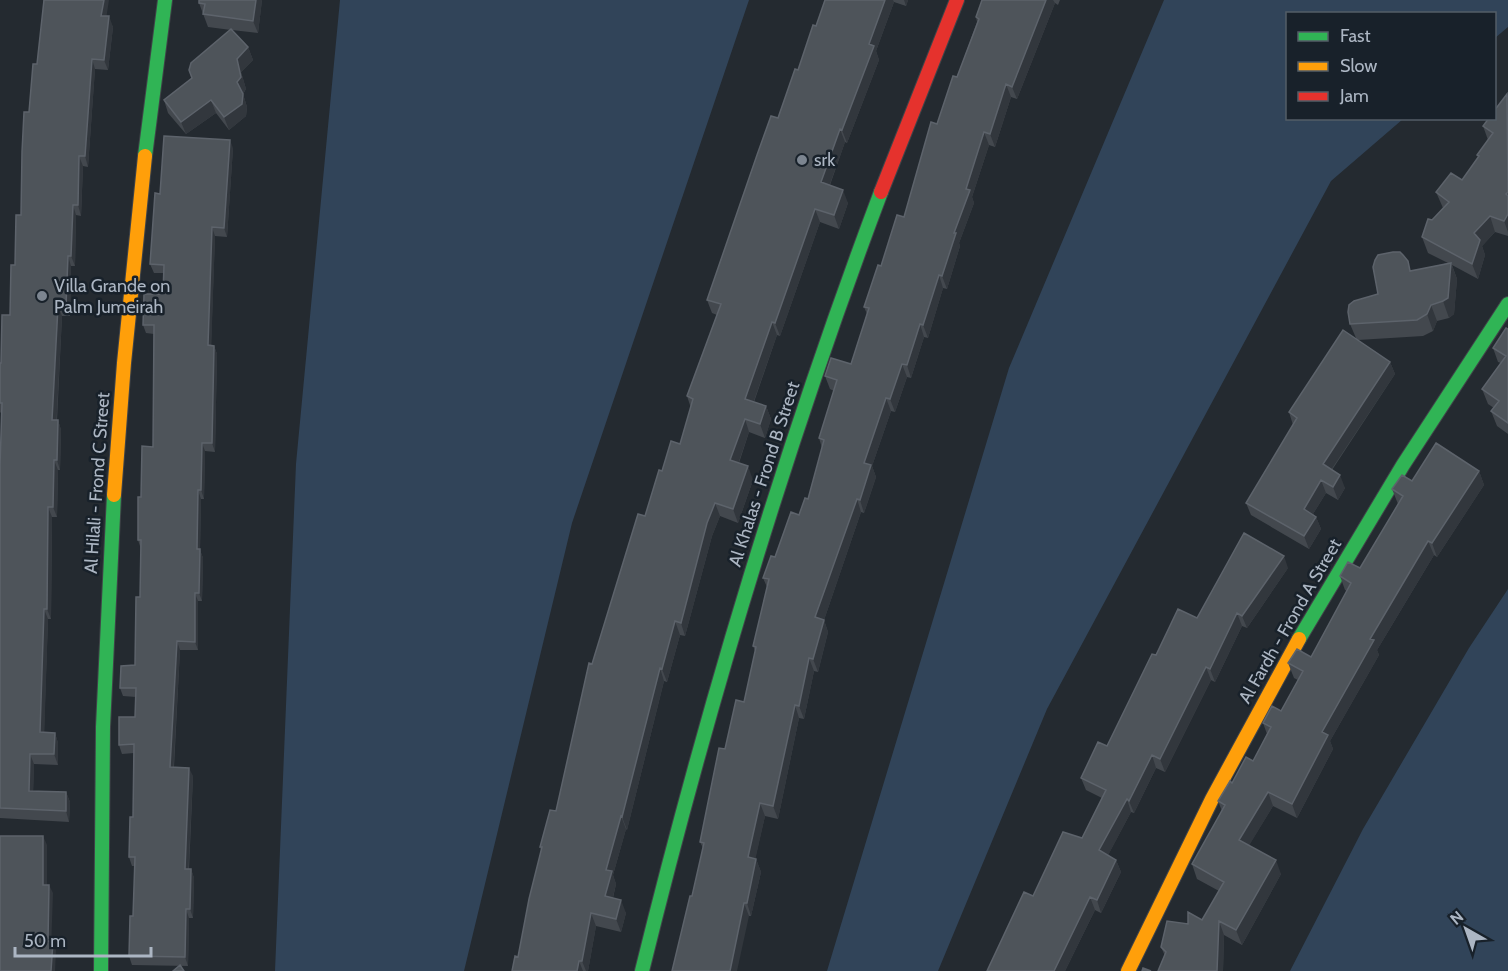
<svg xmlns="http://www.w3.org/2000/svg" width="1508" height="971" viewBox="0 0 1508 971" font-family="Cabin,sans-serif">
	<rect width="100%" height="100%" fill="#242a30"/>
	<path fill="#314459" d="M 340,0 L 749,0 L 572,523 L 464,971 L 275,971 L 296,464 Z
		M 1164,0 L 1508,0 L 1508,27 L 1495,38 L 1494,14 L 1288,14 L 1288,118 L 1403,119 L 1331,181 L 1047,709 L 938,971 L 827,971 L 1009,368 Z
		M 1508,589 L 1508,971 L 1290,971 L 1363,829 L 1469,648 Z"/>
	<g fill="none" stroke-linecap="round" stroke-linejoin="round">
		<defs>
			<path id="fast" d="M 145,156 L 165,0
				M 1299,639 L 1403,465 L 1508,304
				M 101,971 L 103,727 L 114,495
				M 642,971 C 707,707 785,447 881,192"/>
			<path id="slow" d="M 114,495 L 124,363 L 145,156
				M 1128,971 L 1212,799 L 1299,639"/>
			<path id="jam" d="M 881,192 L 957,0"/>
		</defs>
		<use href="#fast" stroke="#404449" stroke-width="16"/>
		<use href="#slow" stroke="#404449" stroke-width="16"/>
		<use href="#jam" stroke="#404449" stroke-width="16"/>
		<use href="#fast" stroke="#30b455" stroke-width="14"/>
		<use href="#slow" stroke="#ff9f0a" stroke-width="14"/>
		<use href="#jam" stroke="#e5322d" stroke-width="14"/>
	</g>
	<path fill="#43484e" d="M 43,0 L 107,16 L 113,27 L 108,70 L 95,69 L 88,167 L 83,166 L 81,216 L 76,215 L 75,266 L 71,266 L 70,316 L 62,316 L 57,420 L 58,420 L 61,430 L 60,470 L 58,470 L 57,517 L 52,517 L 51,619 L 48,619 L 44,732 L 55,733 L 58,743 L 58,765 L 34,764 L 33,791 L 66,792 L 70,802 L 69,822 L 0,818 L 0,466 L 2,413 L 1,413 L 0,412 L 0,363 L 1,363 L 10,315 L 21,215 L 29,112 L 37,64 L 44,4 Z
		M 262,0 L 258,33 L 232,30 L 248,47 L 253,60 L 241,72 L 246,89 L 243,94 L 247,107 L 246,116 L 229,130 L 216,113 L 186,134 L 168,113 L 164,100 L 192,79 L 231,30 L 208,27 L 199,3 Z
		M 825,0 L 908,0 L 906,6 L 894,2 L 876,51 L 879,60 L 847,143 L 845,142 L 830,185 L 848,203 L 839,229 L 820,222 L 780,336 L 777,335 L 754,402 L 766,406 L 771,419 L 765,438 L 749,432 L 739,463 L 753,480 L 738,523 L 720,516 L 712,536 L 685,636 L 680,635 L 667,682 L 664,681 L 627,830 L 626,829 L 613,875 L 616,884 L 613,898 L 626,913 L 621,932 L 596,926 L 588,971 L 512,971 L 518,957 L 541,850 L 540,847 L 556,811 L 592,664 L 662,471 L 680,444 L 691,408 L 687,396 L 717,315 L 712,313 L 707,300 L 778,118 L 816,26 Z
		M 982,0 L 1060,0 L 1058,5 L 1055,3 L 1017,99 L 1011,97 L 995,147 L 989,145 L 972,197 L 974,203 L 959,243 L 960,246 L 947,289 L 943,288 L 928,338 L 924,337 L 911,378 L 907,377 L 895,412 L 891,411 L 872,466 L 876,477 L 864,513 L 861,512 L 824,620 L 828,632 L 818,672 L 814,671 L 804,719 L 799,718 L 778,819 L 765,816 L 755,859 L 756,859 L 761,872 L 751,916 L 749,916 L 692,896 L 703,848 L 700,842 L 725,749 L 744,702 L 755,651 L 753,646 L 767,587 L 763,578 L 808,499 L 822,448 L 819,438 L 834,391 L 830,389 L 825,376 L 851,364 L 867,314 L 864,307 L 881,266 L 904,217 L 937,124 L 957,77 L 977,22 L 976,17 Z
		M 1508,94 L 1508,236 L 1495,232 L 1482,246 L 1485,255 L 1478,279 L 1452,265 L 1457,279 L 1454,314 L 1449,318 L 1437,321 L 1433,331 L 1423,336 L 1358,340 L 1390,362 L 1395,374 L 1332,470 L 1345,488 L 1338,500 L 1326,493 L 1313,514 L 1316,517 L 1321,529 L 1309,549 L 1251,515 L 1246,503 L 1293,425 L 1289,412 L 1356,338 L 1350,324 L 1378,294 L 1411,271 L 1448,263 L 1428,253 L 1422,237 L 1432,220 L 1443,208 L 1436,192 L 1462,180 L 1478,158 L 1477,155 L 1488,140 L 1483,126 Z
		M 233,148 L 227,237 L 215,236 L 211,346 L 214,346 L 217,354 L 215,452 L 205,451 L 204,499 L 201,499 L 200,550 L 203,558 L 202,601 L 198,601 L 198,650 L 180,650 L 174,767 L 193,776 L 189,869 L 191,869 L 194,878 L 193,918 L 189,918 L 188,966 L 132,965 L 129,956 L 133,916 L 135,866 L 132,866 L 129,857 L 133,817 L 134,753 L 122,754 L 119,745 L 135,717 L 136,697 L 123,696 L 120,688 L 135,665 L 140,597 L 141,549 L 138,540 L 141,497 L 153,447 L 154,334 L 146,333 L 143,325 L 163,294 L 164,273 L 154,273 L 150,264 L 160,194 Z
		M 1508,329 L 1508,434 L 1497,426 L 1491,411 L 1494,408 L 1488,404 L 1482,389 L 1501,363 L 1498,362 L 1493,348 Z
		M 1479,471 L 1484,485 L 1437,557 L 1434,555 L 1377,650 L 1379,655 L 1330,741 L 1333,749 L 1297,818 L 1273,806 L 1249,845 L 1281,874 L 1242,945 L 1224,935 L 1223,971 L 1158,971 L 1165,956 L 1161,947 L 1188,924 L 1202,920 L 1219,891 L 1197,879 L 1192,864 L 1222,811 L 1218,801 L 1232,783 L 1253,761 L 1267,734 L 1263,723 L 1281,711 L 1298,680 L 1294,678 L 1288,663 L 1311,657 L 1347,591 L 1345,590 L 1340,576 L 1360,568 L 1398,504 L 1392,489 L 1412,481 Z
		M 1288,568 L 1247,628 L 1242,626 L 1215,682 L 1211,680 L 1165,772 L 1156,768 L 1134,813 L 1131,812 L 1108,855 L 1116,860 L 1121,872 L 1101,913 L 1095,910 L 1065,971 L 987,971 L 1033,896 L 1082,838 L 1102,798 L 1086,790 L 1081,778 L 1107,746 L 1156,655 L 1197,618 Z"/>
	<path fill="#32373d" d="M 104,0 L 109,0 L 105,26 L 101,16 Z
		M 256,0 L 262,0 L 258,33 L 253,21 Z
		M 885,0 L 893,0 L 894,2 L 876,51 L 879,60 L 847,143 L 842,130 L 869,44 Z
		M 904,0 L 908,0 L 906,6 Z
		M 1046,0 L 1053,0 L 1055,3 L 1017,99 L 1012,87 Z
		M 109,16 L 113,27 L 108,70 L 104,60 Z
		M 248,47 L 253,60 L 241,72 L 246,89 L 242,95 L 237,82 L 237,59 Z
		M 92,59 L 95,69 L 88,167 L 85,156 Z
		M 1006,84 L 1011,97 L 995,147 L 990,134 Z
		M 243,94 L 247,107 L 246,116 L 229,130 L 224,117 Z
		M 211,100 L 216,113 L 186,134 L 181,122 Z
		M 840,129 L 845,142 L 826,195 L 821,182 Z
		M 984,132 L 989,145 L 972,197 L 974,203 L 959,243 L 960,246 L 947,289 L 942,276 L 966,189 Z
		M 230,140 L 233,148 L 227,237 L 224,228 Z
		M 79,156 L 83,166 L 81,216 L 78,205 Z
		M 843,190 L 848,203 L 839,229 L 834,215 Z
		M 73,205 L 76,215 L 75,266 L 71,256 Z
		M 815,209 L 820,222 L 780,336 L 775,323 Z
		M 1508,214 L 1508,232 L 1504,221 Z
		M 1490,216 L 1495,232 L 1482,246 L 1485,255 L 1478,279 L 1472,264 L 1474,233 Z
		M 212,227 L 215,236 L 211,354 L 208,345 Z
		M 68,256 L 71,266 L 70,316 L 66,306 Z
		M 1451,263 L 1457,279 L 1454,314 L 1449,318 L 1443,301 Z
		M 939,275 L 943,288 L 928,338 L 923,325 Z
		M 1431,305 L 1437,321 L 1433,331 L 1427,314 Z
		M 58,306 L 62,316 L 56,430 L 52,420 Z
		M 772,322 L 777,335 L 750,412 L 745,399 Z
		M 920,324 L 924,337 L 911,378 L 907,365 Z
		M 214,346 L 217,354 L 215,452 L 212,443 Z
		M 1390,362 L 1395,374 L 1327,476 L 1323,464 Z
		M 902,364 L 907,377 L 895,412 L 890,399 Z
		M 886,398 L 891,411 L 872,466 L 876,477 L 864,513 L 860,500 L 864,463 Z
		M 766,406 L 771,419 L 765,438 L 760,424 Z
		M 745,419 L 749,432 L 735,473 L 730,460 Z
		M 58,420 L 61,430 L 60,470 L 57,460 Z
		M 202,443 L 205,451 L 204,499 L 201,490 Z
		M 54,460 L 58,470 L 57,517 L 53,507 Z
		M 748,466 L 753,480 L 738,523 L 733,509 Z
		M 1479,471 L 1484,485 L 1437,557 L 1432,543 Z
		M 1340,475 L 1345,488 L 1338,500 L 1333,487 Z
		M 1321,480 L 1326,493 L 1308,522 L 1304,509 Z
		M 198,490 L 201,499 L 200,550 L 203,558 L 202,601 L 199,593 L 197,549 Z
		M 857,499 L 861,512 L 824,620 L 828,632 L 818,672 L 813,659 L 815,617 Z
		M 715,503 L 720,516 L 712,536 L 685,636 L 681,623 L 707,523 Z
		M 48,507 L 52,517 L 51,619 L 47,609 Z
		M 1316,517 L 1321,529 L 1309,549 L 1304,536 Z
		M 1428,541 L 1434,555 L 1377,650 L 1379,655 L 1330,741 L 1333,749 L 1297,818 L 1292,804 L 1322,732 L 1370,639 Z
		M 1284,556 L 1288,568 L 1247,628 L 1242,616 Z
		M 195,593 L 198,601 L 198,650 L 195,642 Z
		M 44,609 L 48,619 L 44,742 L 40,732 Z
		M 1237,613 L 1242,626 L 1215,682 L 1210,669 Z
		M 675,621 L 680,635 L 667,682 L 662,669 Z
		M 177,641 L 180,650 L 173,776 L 170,767 Z
		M 809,658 L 814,671 L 804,719 L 799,706 Z
		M 1206,667 L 1211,680 L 1165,772 L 1160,759 Z
		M 660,668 L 664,681 L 627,830 L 622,817 Z
		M 795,705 L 799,718 L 778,819 L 773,806 Z
		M 55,733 L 58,743 L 58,765 L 54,754 Z
		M 30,754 L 34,764 L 33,801 L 29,791 Z
		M 1152,755 L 1156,768 L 1134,813 L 1129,801 Z
		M 189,768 L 193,776 L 188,878 L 185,869 Z
		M 66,792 L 70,802 L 69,822 L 66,811 Z
		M 1268,792 L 1273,806 L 1244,854 L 1239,840 Z
		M 1127,799 L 1131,812 L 1104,863 L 1099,850 Z
		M 760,803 L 765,816 L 753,870 L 748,857 Z
		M 621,816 L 626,829 L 613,875 L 616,884 L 610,909 L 605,896 L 606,870 Z
		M 43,836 L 47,845 L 47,893 L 43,885 Z
		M 756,859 L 761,872 L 751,916 L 747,903 Z
		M 1116,860 L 1121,872 L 1101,913 L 1097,900 Z
		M 1276,860 L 1281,874 L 1242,945 L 1236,930 Z
		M 191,869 L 194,878 L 193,918 L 190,909 Z
		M 49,885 L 53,893 L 51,950 L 48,941 Z
		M 1090,897 L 1095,910 L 1065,971 L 1054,971 Z
		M 621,900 L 626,913 L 621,932 L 616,919 Z
		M 744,903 L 749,916 L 737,971 L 730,971 Z
		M 186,909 L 189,918 L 188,966 L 185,957 Z
		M 591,913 L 596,926 L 588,971 L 586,971 L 582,961 Z
		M 1219,921 L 1224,935 L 1223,971 L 1217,971 Z
		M 53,941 L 56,950 L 55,971 L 51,971 Z
		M 579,961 L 583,971 L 577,971 Z"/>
	<path fill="#4e545a" stroke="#5d636b" stroke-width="1.5" d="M 44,0 L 104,0 L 101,16 L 109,16 L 104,60 L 92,59 L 85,156 L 79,156 L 78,205 L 73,205 L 71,256 L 68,256 L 66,306 L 58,306 L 52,420 L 58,420 L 57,460 L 54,460 L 53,507 L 48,507 L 47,609 L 44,609 L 40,732 L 55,733 L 54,754 L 30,754 L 29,791 L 66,792 L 66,811 L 0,808 L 0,466 L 2,403 L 0,403 L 0,363 L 1,363 L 2,315 L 10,315 L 11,265 L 15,265 L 16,215 L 21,215 L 22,152 L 24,112 L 29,112 L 33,64 L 37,64 Z
		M 199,0 L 256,0 L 253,21 L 203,14 L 205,4 L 199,3 Z
		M 825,0 L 885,0 L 869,44 L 874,46 L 842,130 L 840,129 L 821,182 L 843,190 L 834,215 L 815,209 L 775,323 L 772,322 L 745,399 L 766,406 L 760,424 L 745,419 L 730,460 L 748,466 L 733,509 L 715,503 L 707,523 L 681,623 L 675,621 L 662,669 L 660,668 L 622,817 L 621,816 L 606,870 L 612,871 L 605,896 L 621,900 L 616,919 L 591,913 L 582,961 L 579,961 L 577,971 L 512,971 L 515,956 L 518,957 L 529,899 L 542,847 L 540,847 L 550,810 L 556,811 L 589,663 L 592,664 L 638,514 L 645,516 L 659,470 L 662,471 L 671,441 L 680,444 L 693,399 L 687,396 L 721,304 L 707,300 L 757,155 L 771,116 L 778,118 L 795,69 L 798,70 L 813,25 L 816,26 Z
		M 982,0 L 1046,0 L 1012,87 L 1006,84 L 990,134 L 984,132 L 966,189 L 970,190 L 954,233 L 956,233 L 942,276 L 939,275 L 923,325 L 920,324 L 907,365 L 902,364 L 890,399 L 886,398 L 864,463 L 871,465 L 860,500 L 857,499 L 815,617 L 824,620 L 813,659 L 809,658 L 799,706 L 795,705 L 773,806 L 760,803 L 748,857 L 756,859 L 747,903 L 744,903 L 730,971 L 672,971 L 690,896 L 692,896 L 704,843 L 700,842 L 719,748 L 725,749 L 736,700 L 744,702 L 756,647 L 753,646 L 769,579 L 763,578 L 771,556 L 775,557 L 791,512 L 799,515 L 805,498 L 808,499 L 824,440 L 819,438 L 837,380 L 825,376 L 831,358 L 851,364 L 869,308 L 864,307 L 878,265 L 881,266 L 897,215 L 904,217 L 931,122 L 937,124 L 953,76 L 957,77 L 979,19 L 976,17 Z
		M 231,29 L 248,47 L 237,59 L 241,77 L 237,82 L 243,94 L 242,104 L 224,117 L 211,100 L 181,122 L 164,100 L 192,78 L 189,70 L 191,63 Z
		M 1507,94 L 1508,192 L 1506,194 L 1508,196 L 1508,214 L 1504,221 L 1490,216 L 1474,233 L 1480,240 L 1472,264 L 1422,237 L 1428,219 L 1432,220 L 1449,202 L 1436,192 L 1451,173 L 1462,180 L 1479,156 L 1477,155 L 1493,133 L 1483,126 L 1489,118 L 1494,118 L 1494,111 Z
		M 164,136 L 230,140 L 224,228 L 212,227 L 208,345 L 214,346 L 212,443 L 202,443 L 201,490 L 198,490 L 197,549 L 200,549 L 199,593 L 195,593 L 195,642 L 177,641 L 170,767 L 189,768 L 185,869 L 191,869 L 190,909 L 186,909 L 185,957 L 129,956 L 130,916 L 133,916 L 135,857 L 129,857 L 130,817 L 133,817 L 134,744 L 119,745 L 119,717 L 135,717 L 136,688 L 120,688 L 121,666 L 135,665 L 136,597 L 140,597 L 141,540 L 138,540 L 138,497 L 141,497 L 142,446 L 153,447 L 154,325 L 143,325 L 144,294 L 163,294 L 164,265 L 150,264 L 155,193 L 160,194 Z
		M 1393,252 L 1400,252 L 1403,255 L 1408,261 L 1410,271 L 1451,263 L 1448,298 L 1443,301 L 1431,305 L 1427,314 L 1417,320 L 1350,324 L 1348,312 L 1349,305 L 1354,301 L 1378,294 L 1373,267 L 1375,260 L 1378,255 Z
		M 1506,328 L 1508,329 L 1508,423 L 1491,411 L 1499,401 L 1482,389 L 1506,356 L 1493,348 Z
		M 1343,330 L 1390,362 L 1323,464 L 1340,475 L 1333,487 L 1321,480 L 1304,509 L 1316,517 L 1304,536 L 1246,503 L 1297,418 L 1289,412 Z
		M 1436,443 L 1479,471 L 1432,543 L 1428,541 L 1370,639 L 1374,640 L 1322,732 L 1328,735 L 1292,804 L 1268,792 L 1239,840 L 1276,860 L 1236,930 L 1219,921 L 1217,971 L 1158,971 L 1166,952 L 1161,947 L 1167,921 L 1188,924 L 1188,912 L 1202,920 L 1224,882 L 1192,864 L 1225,805 L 1218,801 L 1230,781 L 1232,783 L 1246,757 L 1253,761 L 1271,727 L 1263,723 L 1272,706 L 1281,711 L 1303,671 L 1288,663 L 1297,649 L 1311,657 L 1351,583 L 1340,576 L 1348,562 L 1360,568 L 1403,496 L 1392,489 L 1402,475 L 1412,481 Z
		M 1244,533 L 1284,556 L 1242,616 L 1237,613 L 1210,669 L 1206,667 L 1160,759 L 1152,755 L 1129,801 L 1127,799 L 1099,850 L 1116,860 L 1097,900 L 1090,897 L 1054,971 L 987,971 L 1024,892 L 1033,896 L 1063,832 L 1082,838 L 1106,790 L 1081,778 L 1098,742 L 1107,746 L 1152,654 L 1156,655 L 1178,609 L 1197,618 Z
		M 0,836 L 43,836 L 43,885 L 49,885 L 48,941 L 53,941 L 51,971 L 0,971 Z
		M 180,965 L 184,971 L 173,971 Z
		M 1143,968 L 1151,971 L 1142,971 Z"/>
	<g fill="#7c8590" stroke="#18212a" stroke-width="2">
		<circle cx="802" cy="160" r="6"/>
		<circle cx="42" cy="296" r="6"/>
	</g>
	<g text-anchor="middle" stroke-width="5" stroke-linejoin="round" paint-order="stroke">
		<g font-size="18" fill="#acb6c3" stroke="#18212a" text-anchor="start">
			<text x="814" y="166">srk</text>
			<text x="54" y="292">Villa Grande on<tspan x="54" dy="21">Palm Jumeirah</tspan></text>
		</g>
		<g font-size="18" fill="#acb6c3" stroke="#18212a">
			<text transform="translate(764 474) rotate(-72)" y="6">Al Khalas - Frond B Street</text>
			<text transform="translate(97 483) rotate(-86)" y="6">Al Hilali - Frond C Street</text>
			<text transform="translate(1290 621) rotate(-60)" y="6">Al Fardh - Frond A Street</text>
		</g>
	</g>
	<rect x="1286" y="12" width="210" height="108" fill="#18212a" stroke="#535d67" stroke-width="1.5"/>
	<rect x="1298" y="32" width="30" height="9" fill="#30b455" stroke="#535d67" stroke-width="1.5"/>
	<text x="1340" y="42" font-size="18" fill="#acb6c3">Fast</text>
	<rect x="1298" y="62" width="30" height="9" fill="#ff9f0a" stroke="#535d67" stroke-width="1.5"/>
	<text x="1340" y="72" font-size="18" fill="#acb6c3">Slow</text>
	<rect x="1298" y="92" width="30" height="9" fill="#e5322d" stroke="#535d67" stroke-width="1.5"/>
	<text x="1340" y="102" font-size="18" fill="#acb6c3">Jam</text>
	<g transform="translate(1466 929) rotate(320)" stroke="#18212a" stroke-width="4.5" paint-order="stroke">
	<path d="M0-4.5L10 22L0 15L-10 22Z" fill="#acb6c3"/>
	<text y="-9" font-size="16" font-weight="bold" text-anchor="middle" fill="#acb6c3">N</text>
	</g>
	<path d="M15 947v9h136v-9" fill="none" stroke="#acb6c3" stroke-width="3"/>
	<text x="24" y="947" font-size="18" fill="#acb6c3" stroke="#18212a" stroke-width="4.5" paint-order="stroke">50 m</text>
</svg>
